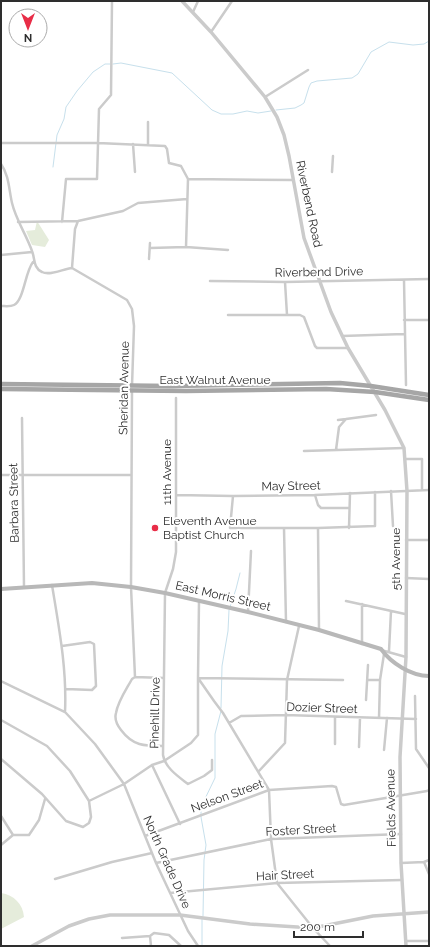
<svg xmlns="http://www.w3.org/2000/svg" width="430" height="947" viewBox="0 0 430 947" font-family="Raleway,sans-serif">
	<rect width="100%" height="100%" fill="#fff"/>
	<path fill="#e5ecdb" d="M 37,221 L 49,240 L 45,247 L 32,245 L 26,231 L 35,230 Z
		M 1,893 C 14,895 23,904 24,917 L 1,929 Z"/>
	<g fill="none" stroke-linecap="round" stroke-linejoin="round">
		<path stroke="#c7e0ec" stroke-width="1" d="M 113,64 L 121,63 L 172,73 L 212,110 L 221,114 L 233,114 L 247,111 L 258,113 L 271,111
			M 276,110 L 295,108 L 301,105 L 304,103 L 309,87 L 311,83 L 317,81 L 352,78 L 358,74 L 371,52 L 389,42 L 413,45 L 424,44 L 429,41
			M 53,167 L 57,135 L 64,119 L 66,107 L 77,91 L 93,72 L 105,64 L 110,64
			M 230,607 L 236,589 L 240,573
			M 221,708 L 222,666 L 228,631 L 229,610
			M 203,916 L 204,860 L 206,845 L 201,817 L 201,807 L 215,778 L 215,734 L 221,711
			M 202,946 L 202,919"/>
		<path stroke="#cbcbcb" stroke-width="2.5" d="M 193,12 L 198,1
			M 211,32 L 232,1
			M 265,97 L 308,70
			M 148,122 L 148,145
			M 1,143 L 98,143 L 165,146 L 167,149 L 169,163 L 181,166 L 188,179 L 186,247
			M 133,144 L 135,172
			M 1,164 C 9,175 9,190 12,203 C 16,220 26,234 32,251 C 35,258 33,268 42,272 C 50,276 63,269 72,268 L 127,300 L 132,309 L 134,326 L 132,386
			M 332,172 L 333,156
			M 188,179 L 293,180
			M 18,222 L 78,221 L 123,211 L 138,203 L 187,199
			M 62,222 L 66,179 L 97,179 L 99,109 L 111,95 L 112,1
			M 150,248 L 186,247 L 228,250
			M 1,255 L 32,252
			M 149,259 L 150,243
			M 72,268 L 75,229 L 78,221
			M 404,280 L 406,385
			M 210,281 L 285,282 L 429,279
			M 285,282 L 287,315
			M 1,306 C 5,306 10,307 14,305 C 24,300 25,272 33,262
			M 228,315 L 300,315 L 304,317 L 315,346 L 317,348 L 348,348
			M 404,320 L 429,320
			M 342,336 L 404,334
			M 132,391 L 131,587 L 135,677 L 132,679 C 126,690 118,701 116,713 C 114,720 117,725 121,730 C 133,746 144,746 163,746
			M 176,398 L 176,552 L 173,569 L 165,593 L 163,755 C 165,768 179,777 188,784 L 204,776 L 212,770 L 212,760
			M 22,418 L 24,587
			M 338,420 L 346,419
			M 336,450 L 339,427 L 346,419 L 376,415
			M 304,451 L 404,448
			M 405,459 L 422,459 L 422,490
			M 1,475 L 131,475
			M 391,491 L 393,526
			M 176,495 L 233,496 L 315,495 L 429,490
			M 315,495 L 318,505 L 321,508 L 349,508
			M 233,496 L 230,528 L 318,528 L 375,526 L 375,492
			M 284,528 L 286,622
			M 318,528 L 319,630
			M 349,528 L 350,493
			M 406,540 L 429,540
			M 406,578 L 429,579
			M 52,585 C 59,628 67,669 65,712
			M 199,601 L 198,678 L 214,701 L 223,713 L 269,790 L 271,839 L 277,883 L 313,928 L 330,946
			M 346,601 L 405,614
			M 248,612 L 251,551
			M 362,644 L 362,604
			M 62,646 L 90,642 L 94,644 L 96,686 L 92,690 L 66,689
			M 381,650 L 406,657
			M 389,651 L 391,611
			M 135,677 L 164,678
			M 368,680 L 380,680
			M 1,681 L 65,712 L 95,744 L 124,784 L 156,863 L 188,931 L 198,946
			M 415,696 L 416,749 L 429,768
			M 366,700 L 368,665
			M 379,718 L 380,680 L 384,654
			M 1,720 L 47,746 L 70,771 L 89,801 L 91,817 L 89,823 L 83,827 L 66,821 L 42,794 L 1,759
			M 229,723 L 241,716 L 285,715 L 416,719
			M 335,744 L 335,717
			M 359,747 L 360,718
			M 384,750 L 387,718
			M 152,765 L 180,824
			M 259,771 L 285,743 L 287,680 L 299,626
			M 89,801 L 124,784 L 152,765 L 164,761 L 191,743 L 198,735 L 198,678 L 343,680
			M 1,816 L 13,835 L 29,835 L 39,820 L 45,799
			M 145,836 L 269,790 L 332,786 L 336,787 L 341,804 L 344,805 L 427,791 L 429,790
			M 1,845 L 13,835
			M 424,862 L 429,874
			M 156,863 L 271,839 L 401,834
			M 401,863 L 424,862 L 429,860
			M 55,879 L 112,862 L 152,853
			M 170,893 L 277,883 L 402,880
			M 122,938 L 150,936
			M 406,941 L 429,941
			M 151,946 L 150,936 L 154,933 L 169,935 L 181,946"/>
		<path stroke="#cbcbcb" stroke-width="3.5" d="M 182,1 L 211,32 L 265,97 L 277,117 L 284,135 L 289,156 L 304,238 L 331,312 L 348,348 L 385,410 L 404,448 L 407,491 L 406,657 L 400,757 L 401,863 L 406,946
			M 32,946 L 69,926 L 89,919 L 110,915 L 180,915 L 250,924 L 313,928 L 373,916 L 429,912"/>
		<path stroke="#b8b8b8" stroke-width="4" d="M 1,589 L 92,583 L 131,587 L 165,593 L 248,612 L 319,630 L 381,649 C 391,663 411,676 429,676"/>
		<path stroke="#a6a6a6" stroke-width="4.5" d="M 1,384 L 173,386 L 340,383 L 371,386 L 429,395
			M 1,389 L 186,391 L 326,389 L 375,392 L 429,400"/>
	</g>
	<circle fill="#e82d47" stroke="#fff" stroke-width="1.5" cx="155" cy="528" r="4"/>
	<g text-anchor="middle" stroke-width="4" stroke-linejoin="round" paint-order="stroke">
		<g font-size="12" fill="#2e2e2e" stroke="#fff">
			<text transform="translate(309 204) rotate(78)" y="4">Riverbend Road</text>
			<text transform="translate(319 272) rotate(-1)" y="4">Riverbend Drive</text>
			<text x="215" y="384">East Walnut Avenue</text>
			<text transform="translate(124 388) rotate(-89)" y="4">Sheridan Avenue</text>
			<text transform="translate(167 472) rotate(-90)" y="4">11th Avenue</text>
			<text transform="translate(291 486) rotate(-1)" y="4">May Street</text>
			<text transform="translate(14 503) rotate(-91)" y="4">Barbara Street</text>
			<text transform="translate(396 559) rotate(-90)" y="4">5th Avenue</text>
			<text transform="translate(223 596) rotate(13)" y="4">East Morris Street</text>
			<text transform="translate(322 708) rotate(2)" y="4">Dozier Street</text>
			<text transform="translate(155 713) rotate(-89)" y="4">Pinehill Drive</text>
			<text transform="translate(227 796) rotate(-20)" y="4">Nelson Street</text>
			<text transform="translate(391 808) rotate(-91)" y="4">Fields Avenue</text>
			<text transform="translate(301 830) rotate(-3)" y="4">Foster Street</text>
			<text transform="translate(167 862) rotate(66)" y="4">North Grade Drive</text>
			<text transform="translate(285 875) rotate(-3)" y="4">Hair Street</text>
		</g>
		<g font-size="12" fill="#2e2e2e" stroke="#fff" text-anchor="start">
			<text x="163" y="525">Eleventh Avenue<tspan x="163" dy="14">Baptist Church</tspan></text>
		</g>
	</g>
	<rect width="430" height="947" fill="none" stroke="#2e2e2e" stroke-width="4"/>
	<g transform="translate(28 28) rotate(180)"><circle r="19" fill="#ffffff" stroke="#ababab"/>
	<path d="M0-3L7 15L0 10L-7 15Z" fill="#e82d47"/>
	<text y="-6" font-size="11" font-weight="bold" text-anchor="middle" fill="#2e2e2e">N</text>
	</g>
	<path d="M294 931v6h69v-6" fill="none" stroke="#2e2e2e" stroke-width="2"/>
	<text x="300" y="931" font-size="12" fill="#2e2e2e" stroke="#ffffff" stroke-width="3" paint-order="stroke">200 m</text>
</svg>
